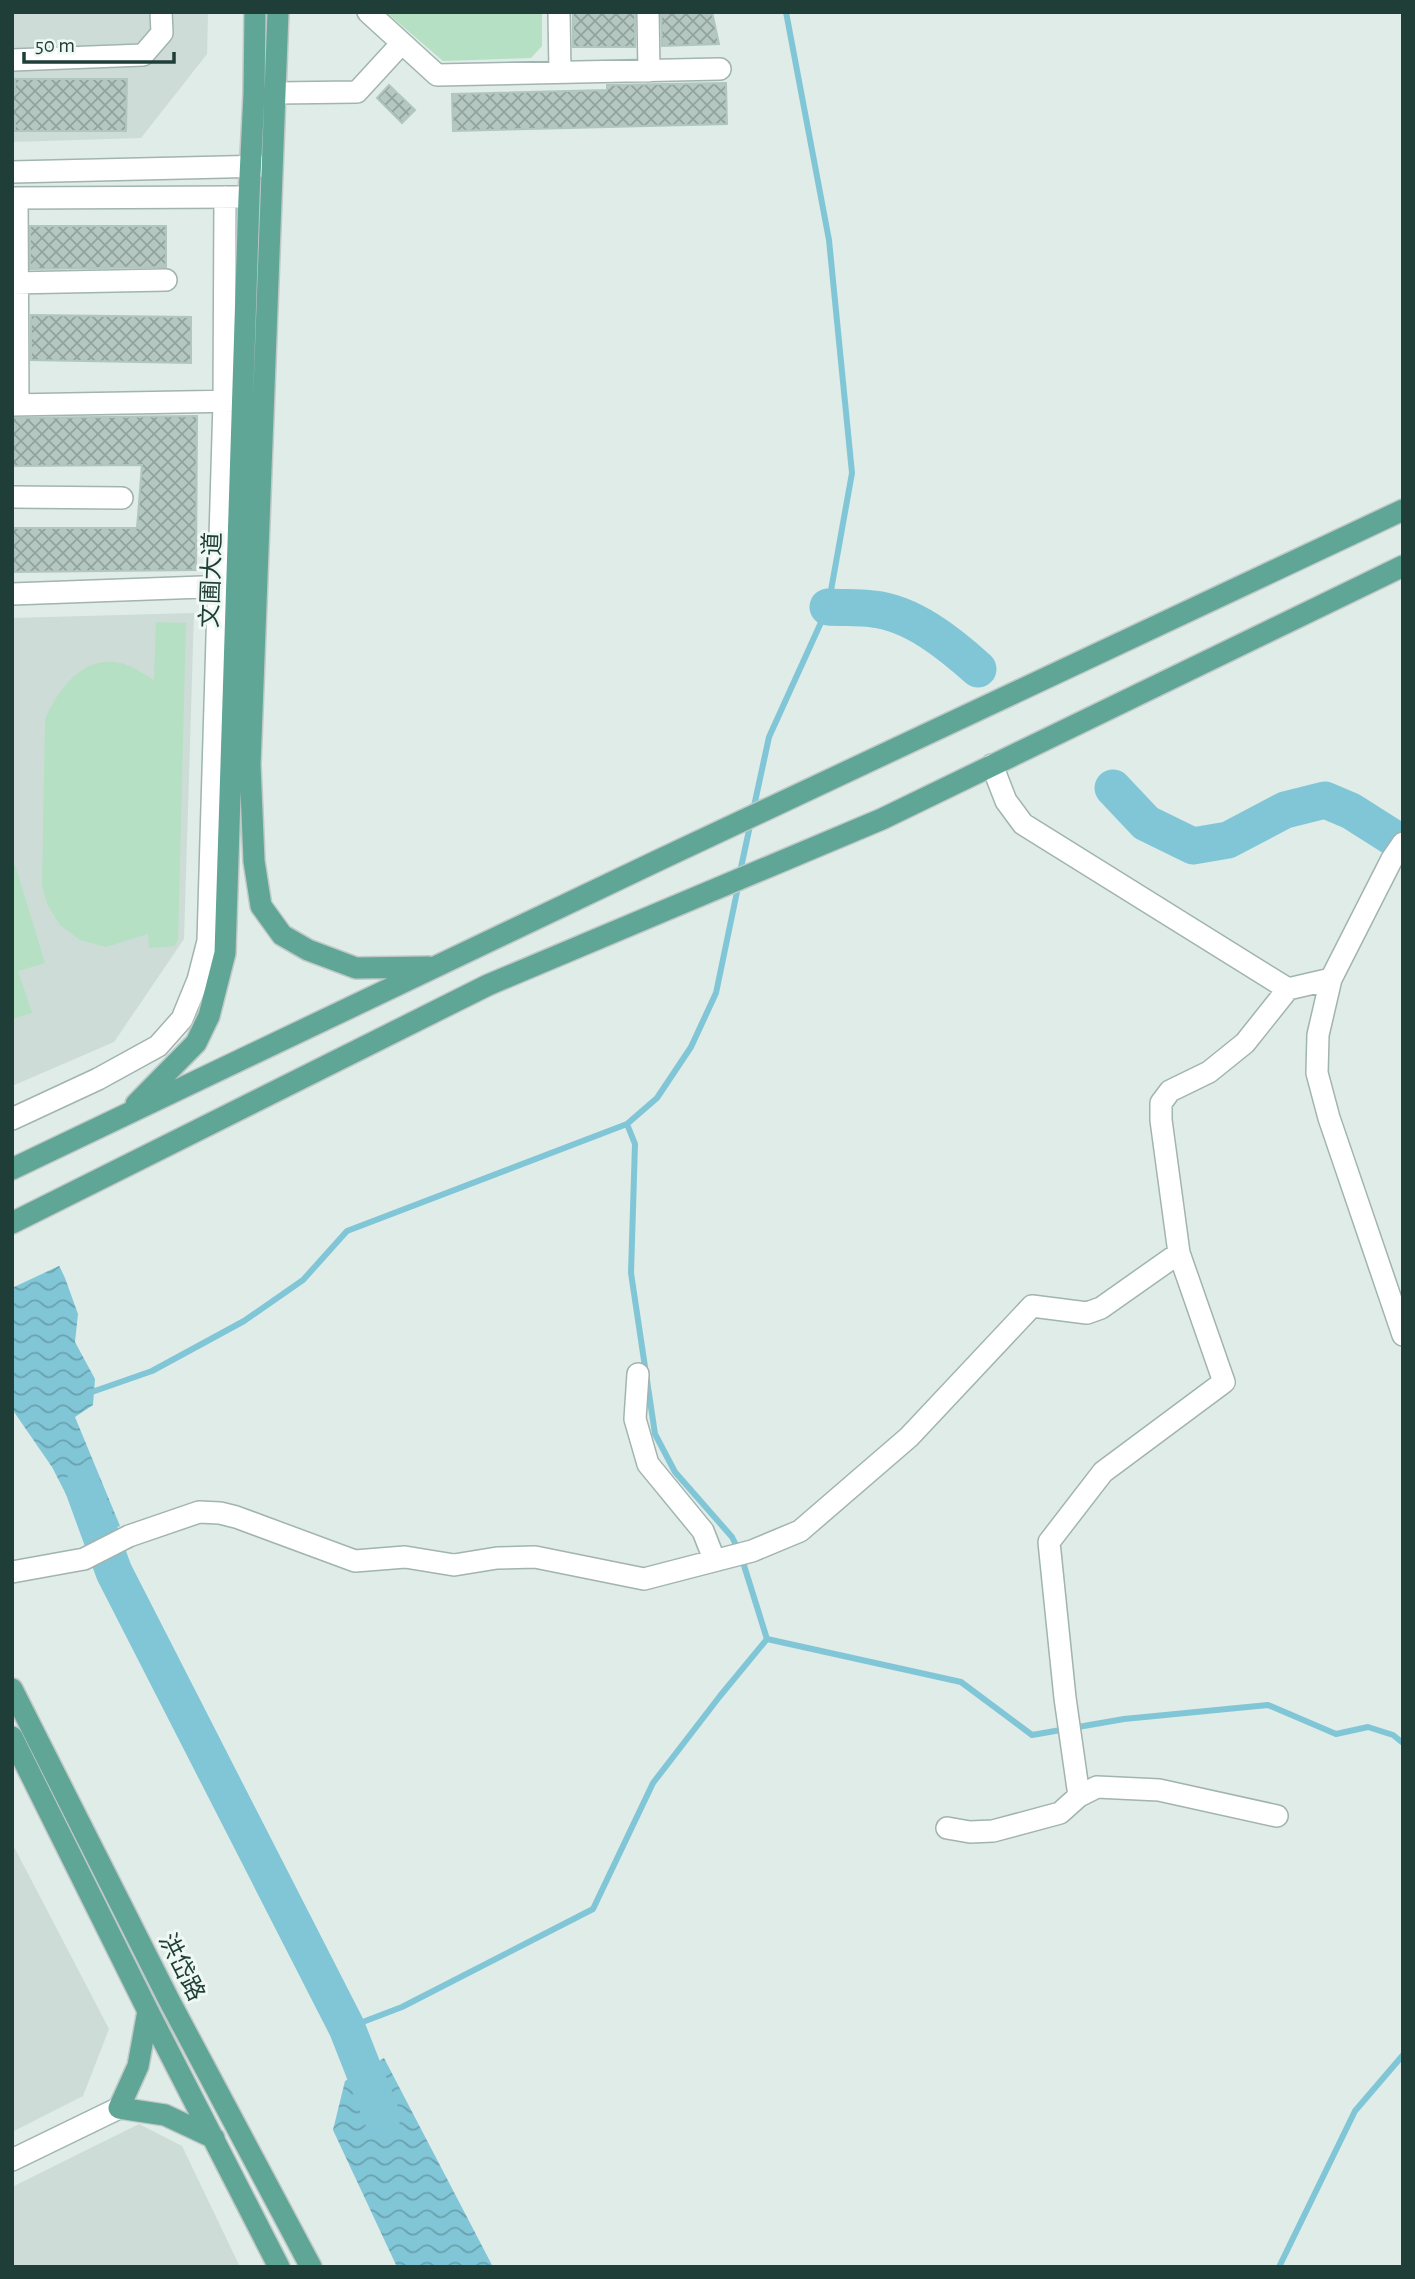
<svg xmlns="http://www.w3.org/2000/svg" width="1415" height="2279" viewBox="0 0 1415 2279" font-family="'Alegreya Sans','Noto Sans SC',sans-serif">
	<defs>
		<pattern id="water-waves" width="16" height="10" patternUnits="userSpaceOnUse" patternTransform="scale(1.75)"><rect width="16" height="10" fill="#81c6d7"/><path d="M0 5q4-4 8 0t8 0" fill="none" stroke="#69a2af"/></pattern>
		<pattern id="building-cross-hatch" width="8" height="8" patternUnits="userSpaceOnUse" patternTransform="scale(1.75)"><rect width="8" height="8" fill="#b4c7c0"/><path d="M0 0l8 8M0 8l8-8" fill="none" stroke="#92a39d"/></pattern>
	</defs>
	<rect width="100%" height="100%" fill="#dfece7"/>
	<path fill="#cddcd6" d="M 12,12 L 208,12 L 207,54 L 141,138 L 12,142 Z
		M 194,613 L 184,939 L 114,1042 L 12,1086 L 12,618 Z
		M 12,1843 L 109,2029 L 83,2096 L 12,2132 Z
		M 139,2124 L 182,2146 L 240,2267 L 12,2267 L 12,2187 Z"/>
	<path fill="#b5e0c3" d="M 386,12 L 542,12 L 542,46 L 531,58 L 443,61 Z
		M 156,622 L 186,623 L 178,939 L 175,946 L 149,948 L 148,934 L 106,947 L 80,940 L 60,925 L 48,906 L 42,887 L 45,719 C 57,692 80,658 114,662 C 129,663 142,673 154,680 Z
		M 15,865 L 45,963 L 18,971 L 32,1013 L 12,1019 L 12,866 Z"/>
	<path fill="url(#water-waves)" d="M 12,1166 L 65,1278 L 78,1314 L 75,1342 L 95,1379 L 93,1405 L 75,1417 L 120,1526 L 88,1537 L 52,1467 L 12,1409 Z
		M 384,2058 L 493,2267 L 397,2267 L 333,2130 L 345,2081 Z"/>
	<path fill="#dfece7" d="M 12,1163 L 61,1265 L 12,1288 Z"/>
	<g fill="none" stroke-linecap="round" stroke-linejoin="round">
		<path stroke="#81c6d7" stroke-width="6" d="M 753,811 L 769,737 L 828,607 L 852,473 L 829,240 L 786,12
			M 740,872 L 751,821
			M 627,1124 L 635,1144 L 631,1273 L 655,1434 L 675,1472 L 732,1537 L 738,1549
			M 89,1393 L 152,1371 L 244,1321 L 303,1280 L 347,1231 L 627,1124 L 657,1098 L 691,1047 L 716,993 L 738,887
			M 742,1559 L 767,1639 L 961,1682 L 1032,1735 L 1124,1719 L 1268,1705 L 1336,1734 L 1368,1727 L 1393,1735 L 1403,1743
			M 347,2028 L 402,2007 L 593,1909 L 653,1783 L 720,1696 L 767,1639
			M 1279,2267 L 1355,2111 L 1403,2055"/>
		<path stroke="#81c6d7" stroke-width="37" d="M 828,607 C 843,608 858,607 873,609 C 912,613 949,643 978,669
			M 1113,788 L 1146,823 L 1193,846 L 1228,840 L 1285,810 L 1325,800 L 1351,811 L 1403,844
			M 83,1487 L 114,1572 L 347,2028 L 382,2117"/>
	</g>
	<path fill="url(#building-cross-hatch)" stroke="#b1c6be" stroke-width="2" d="M 573,12 L 635,12 L 635,47 L 573,47 Z
		M 661,12 L 712,12 L 719,44 L 662,46 Z
		M 15,79 L 127,79 L 126,131 L 15,131 L 15,122 L 12,119 L 12,91 L 15,91 Z
		M 726,83 L 727,124 L 453,131 L 452,94 L 607,90 L 607,85 Z
		M 389,85 L 415,110 L 402,123 L 377,98 Z
		M 30,226 L 166,226 L 166,267 L 30,269 Z
		M 31,315 L 191,317 L 191,363 L 31,360 Z
		M 197,416 L 196,570 L 12,572 L 12,528 L 137,528 L 142,465 L 12,466 L 12,418 Z"/>
	<g fill="none" stroke-linecap="round" stroke-linejoin="round">
		<defs>
			<path id="minor" d="M 368,12 L 437,75 L 720,69
				M 559,12 L 560,72
				M 648,12 L 649,71
				M 12,60 L 143,55 L 162,33 L 161,12
				M 276,93 L 357,92 L 402,43
				M 12,172 L 267,166
				M 12,198 L 238,197
				M 17,198 L 18,405
				M 12,283 L 166,280
				M 12,405 L 238,401
				M 12,497 L 122,498
				M 12,594 L 230,586
				M 992,765 L 1006,801 L 1023,824 L 1288,989 L 1331,979
				M 1403,843 L 1392,859 L 1331,979 L 1318,1035 L 1317,1073 L 1329,1118 L 1403,1335
				M 12,1119 L 98,1079 L 158,1046 L 182,1019 L 198,980 L 208,941 L 224,402 L 225,197
				M 638,1374 L 635,1419 L 648,1464 L 703,1531 L 714,1559
				M 12,1572 L 84,1559 L 129,1536 L 199,1512 L 220,1513 L 236,1517 L 355,1561 L 405,1557 L 454,1565 L 497,1558 L 535,1557 L 644,1579 L 752,1551 L 800,1531 L 909,1437 L 1032,1306 L 1087,1313 L 1101,1308 L 1179,1253
				M 1079,1796 L 1065,1698 L 1049,1542 L 1103,1472 L 1224,1382 L 1179,1253 L 1161,1120 L 1161,1103 L 1170,1091 L 1209,1072 L 1245,1043 L 1288,989
				M 947,1828 L 970,1832 L 993,1831 L 1060,1813 L 1079,1796 L 1097,1787 L 1159,1790 L 1277,1816
				M 12,2160 L 119,2108"/>
			<path id="major" d="M 278,12 L 250,765 L 254,861 L 261,906 L 282,935 L 308,950 L 356,968 L 429,967
				M 136,1104 L 196,1043 L 209,1016 L 225,953 L 249,197 L 254,94 L 255,12
				M 12,1169 L 659,860 L 1403,510
				M 12,1223 L 488,985 L 882,819 L 1403,566
				M 12,1689 L 170,2002 L 311,2267
				M 12,1737 L 148,2011 L 279,2267
				M 148,2011 L 138,2066 L 119,2108 L 165,2115 L 214,2138"/>
		</defs>
		<use href="#minor" stroke="#a1b4af" stroke-width="24"/>
		<use href="#major" stroke="#c0c9c7" stroke-width="24"/>
		<use href="#minor" stroke="#fff" stroke-width="21"/>
		<use href="#major" stroke="#5fa697" stroke-width="21"/>
	</g>
	<g text-anchor="middle" stroke-width="6" stroke-linejoin="round" paint-order="stroke">
		<g font-size="24" fill="#1e3e37" stroke="#f0f8f4">
			<text transform="translate(211 580) rotate(-88)" y="8">文圃大道</text>
			<text transform="translate(182 1967) rotate(63)" y="8">洪岱路</text>
		</g>
	</g>
	<rect width="1415" height="2279" fill="none" stroke="#1e3e37" stroke-width="28"/>
	<path d="M24 52v10h150v-10" fill="none" stroke="#1e3e37" stroke-width="3.5"/>
	<text x="35" y="52" font-size="21" fill="#1e3e37" stroke="#f0f8f4" stroke-width="5" paint-order="stroke">50 m</text>
</svg>
